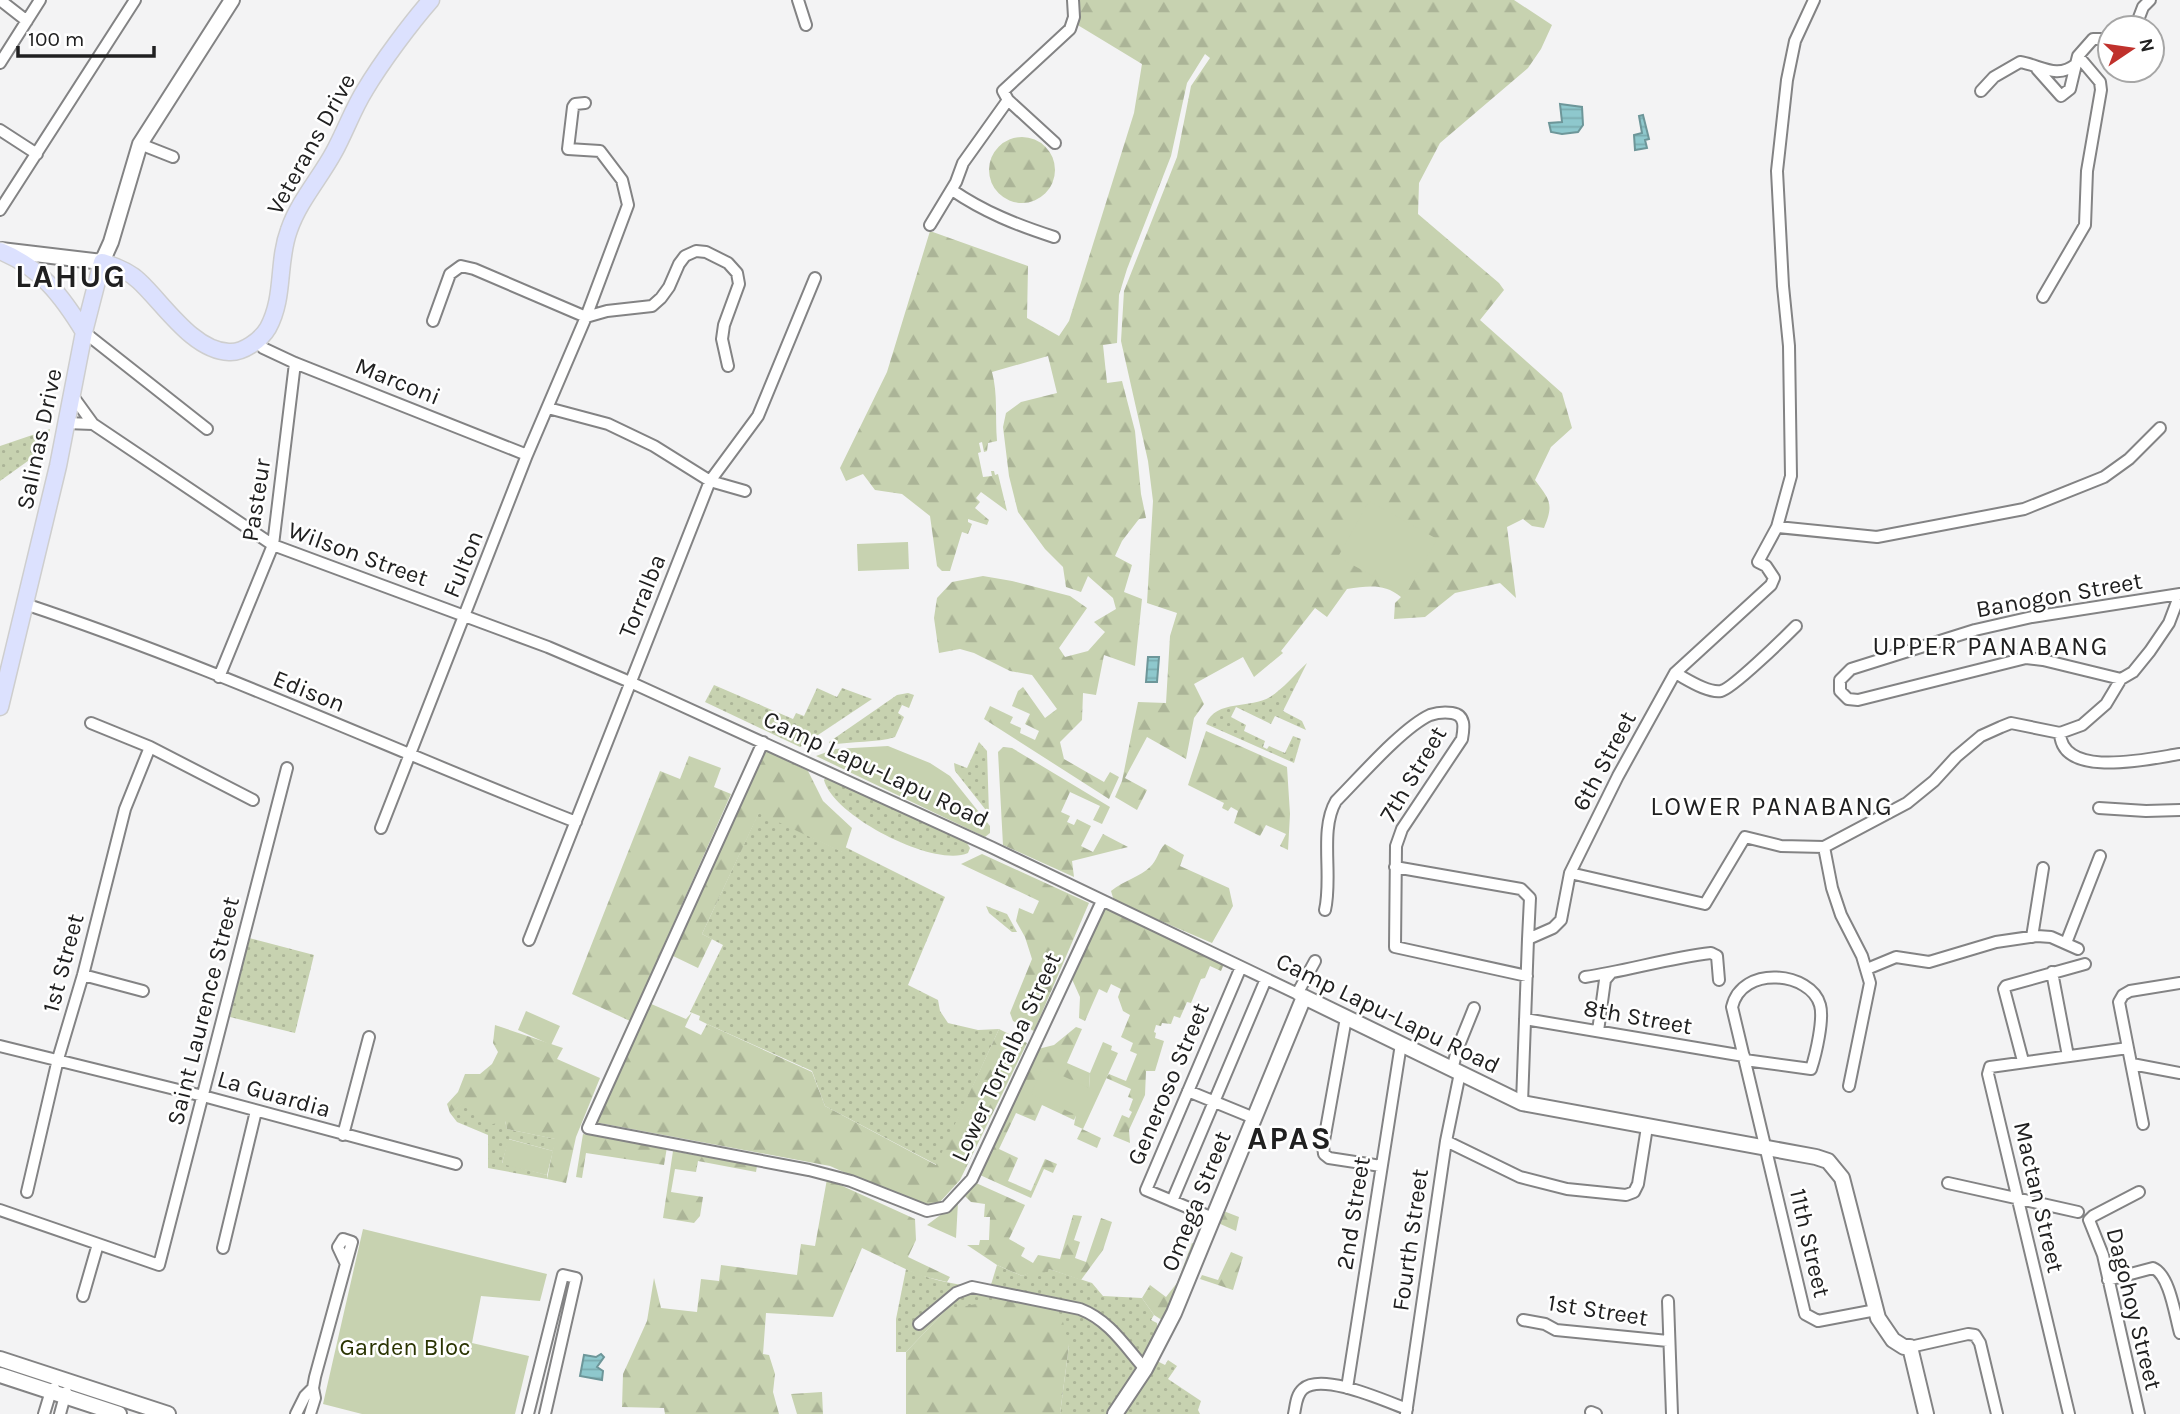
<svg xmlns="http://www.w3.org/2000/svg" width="2180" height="1414" viewBox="0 0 2180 1414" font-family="Karla,sans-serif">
	<defs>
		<pattern id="grass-dots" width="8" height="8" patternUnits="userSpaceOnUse" patternTransform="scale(1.75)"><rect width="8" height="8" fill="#c7d2b0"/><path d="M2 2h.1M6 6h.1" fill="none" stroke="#abb497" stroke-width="1.8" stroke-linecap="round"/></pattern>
		<pattern id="forest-firs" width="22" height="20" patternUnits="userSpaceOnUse" patternTransform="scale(1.75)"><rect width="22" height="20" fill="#c7d2b0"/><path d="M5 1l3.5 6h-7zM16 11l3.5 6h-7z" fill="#abb497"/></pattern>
		<pattern id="water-rules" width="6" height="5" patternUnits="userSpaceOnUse" patternTransform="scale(1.75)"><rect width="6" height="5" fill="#8ec8cd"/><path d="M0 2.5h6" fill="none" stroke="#7aacb0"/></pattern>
	</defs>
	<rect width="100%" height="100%" fill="#f3f3f4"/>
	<path fill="url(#grass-dots)" d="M 50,429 L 46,448 L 0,481 L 0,446 Z
		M 1307,663 L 1283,711 L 1302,721 L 1306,730 L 1275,716 L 1271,724 L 1236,707 L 1231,717 L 1246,725 L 1244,731 L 1265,741 L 1263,747 L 1267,749 L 1269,746 L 1285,753 L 1293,736 L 1301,739 L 1294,763 L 1206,724 C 1216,699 1251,709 1270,697 C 1283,689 1295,674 1307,663 Z
		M 714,685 L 793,719 L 796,713 L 804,716 L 817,688 L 837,697 L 842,688 L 872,699 L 800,747 L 705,702 Z
		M 908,693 L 914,695 L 909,708 L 902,705 L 898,713 L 904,717 L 895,737 C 877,743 851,741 831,745 L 829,742 L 897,695 Z
		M 979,742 L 987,751 L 989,814 L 955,771 L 954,763 L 967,768 Z
		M 827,776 L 965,840 L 970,848 L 968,853 C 934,868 833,816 824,780 Z
		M 759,812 L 843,852 L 845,847 L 945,897 L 908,985 L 938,1000 L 940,1011 L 948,1023 L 978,1030 L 999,1029 L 937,1165 L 825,1106 L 812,1071 L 707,1024 L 699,1020 L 700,1016 L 690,1012 L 723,945 L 702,934 Z
		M 986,906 L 1007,914 L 1017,932 L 1012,932 L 989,913 Z
		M 249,938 L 314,955 L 295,1033 L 230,1017 Z
		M 463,1103 L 505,1121 L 507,1129 L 556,1139 L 553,1151 L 509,1139 L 502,1163 L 547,1175 L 547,1179 L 488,1168 L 488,1135 L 457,1122 L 450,1113 Z
		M 997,1265 L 1022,1276 L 1032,1271 L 1049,1269 L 1092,1283 L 1103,1296 L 1142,1298 L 1154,1315 L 1151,1320 L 1157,1323 L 1158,1337 L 1151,1351 L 1157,1361 L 1165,1365 L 1168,1360 L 1177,1366 L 1168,1379 L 1201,1401 L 1198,1410 L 1200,1414 L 1060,1414 L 1069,1345 L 946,1310 L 906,1352 L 896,1352 L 896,1319 L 906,1269 C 932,1281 962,1286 990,1288 Z"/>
	<path fill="url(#forest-firs)" d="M 1078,0 L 1514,0 L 1552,25 L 1541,49 L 1528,68 L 1440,143 L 1419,183 L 1418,214 L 1499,283 L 1504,290 L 1480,320 L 1562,393 L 1572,428 L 1551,447 L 1535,480 C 1550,500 1554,504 1544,528 L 1532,526 L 1523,519 L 1507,527 L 1516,598 L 1500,583 L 1455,593 L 1425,617 L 1394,619 L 1395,603 L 1401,597 C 1384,583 1368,586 1347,589 L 1327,617 L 1315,608 L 1281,651 L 1283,653 L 1254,677 L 1243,657 L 1194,684 L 1204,704 L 1194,718 L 1186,759 L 1147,737 L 1125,778 L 1147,790 L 1137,810 L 1115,797 L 1122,781 L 1138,702 L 1166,703 L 1170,636 L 1177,613 L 1147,603 L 1153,501 L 1148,461 L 1121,341 L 1124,291 L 1177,157 L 1191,86 L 1210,58 L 1205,54 L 1187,83 L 1171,156 L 1127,269 L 1119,295 L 1117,343 L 1103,345 L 1107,383 L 1122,381 L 1135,431 L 1141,494 L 1146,518 L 1139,519 L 1122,541 L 1115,556 L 1132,565 L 1124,592 L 1142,599 L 1135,666 L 1104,655 L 1096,695 L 1083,693 L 1082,720 L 1060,742 L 1064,759 L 1104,782 L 1110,772 L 1119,777 L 1109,799 L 984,719 L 990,706 L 1013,717 L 1010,723 L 1021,728 L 1020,733 L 1035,740 L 1039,731 L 1025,724 L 1030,714 L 1012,706 L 1018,691 L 1023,687 L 1045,718 L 1057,709 L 1032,675 L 1010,671 L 974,653 L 960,649 L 939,653 L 934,618 L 937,598 L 952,582 L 983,576 L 1012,581 L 1070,596 L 1087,608 L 1059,648 L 1065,657 L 1088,651 L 1105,632 L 1094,622 L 1116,609 L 1113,598 L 1088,576 L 1081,592 L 1066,587 L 1063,567 L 1045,549 L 1018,512 L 1009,476 L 1003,427 L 1006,413 L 1021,402 L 1057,393 L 1048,356 L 992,372 C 998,394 995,417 997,441 L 988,443 L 987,451 L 984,452 L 982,442 L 979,443 L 981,452 L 978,453 L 983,477 L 992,476 L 991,471 L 994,471 L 995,475 L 998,474 L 1007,511 L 981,492 L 976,498 L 980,502 L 975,508 L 989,520 L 987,525 L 968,519 L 968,522 L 972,524 L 968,534 L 962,532 L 950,571 L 942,571 L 937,566 L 930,516 L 902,494 L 875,490 L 863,474 L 846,481 L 840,468 L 887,372 L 930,231 L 1028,266 L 1027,318 L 1059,336 L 1069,321 L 1134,113 L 1142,64 L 1076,24 Z
		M989 170a33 33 0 1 1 66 0a33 33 0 1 1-66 0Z
		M 1206,731 L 1287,767 L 1290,814 L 1288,850 L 1280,846 L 1286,834 L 1266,825 L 1260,836 L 1234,823 L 1238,811 L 1231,807 L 1228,811 L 1222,808 L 1224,803 L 1188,785 Z
		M 1003,747 L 1012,748 L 1110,807 L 1102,824 L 1093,820 L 1100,806 L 1070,792 L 1061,812 L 1070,816 L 1067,822 L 1074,825 L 1077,819 L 1091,826 L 1081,846 L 1093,852 L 1103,834 L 1128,847 L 1072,861 L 1074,877 L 1003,845 L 998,752 Z
		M 766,750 L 808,771 L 823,801 L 852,828 L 844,853 L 759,813 L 702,934 L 712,939 L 698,968 L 671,955 Z
		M 689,756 L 721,768 L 714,787 L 731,794 L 630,1021 L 572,994 L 660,771 L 680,779 Z
		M 1165,844 L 1184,855 L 1180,866 L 1229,888 L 1233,906 L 1212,943 L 1114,901 L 1111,891 C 1123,881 1141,876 1150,867 C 1157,861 1158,851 1165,844 Z
		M 982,854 L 1089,903 L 1034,1031 L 1013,1021 L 1010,1013 L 1032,959 L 1025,937 L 1016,921 L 1019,908 L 1033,914 L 1039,901 L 961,864 Z
		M 1106,908 L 1224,964 L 1221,971 L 1210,966 L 1205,978 L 1201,979 L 1191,1003 L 1187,1002 L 1180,1018 L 1174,1016 L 1171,1024 L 1162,1023 L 1161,1026 L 1156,1025 L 1154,1032 L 1156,1033 L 1155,1038 L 1164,1041 L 1155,1071 L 1146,1071 L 1145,1095 L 1129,1130 L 1130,1143 L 1113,1136 L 1122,1115 L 1129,1118 L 1132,1112 L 1129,1110 L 1133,1099 L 1128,1097 L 1131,1089 L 1106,1078 L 1109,1074 L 1126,1081 L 1137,1054 L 1130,1051 L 1133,1043 L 1121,1037 L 1130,1015 L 1123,1011 L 1118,997 L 1121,989 L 1111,984 L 1107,993 L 1099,989 L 1085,1021 L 1079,1018 L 1080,997 L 1071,977 Z
		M 649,1003 L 686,1019 L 692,1012 L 685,1027 L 701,1035 L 707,1024 L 812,1072 L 825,1106 L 936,1165 L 999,1029 L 1027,1043 L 960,1180 L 940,1202 L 923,1207 L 830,1166 L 594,1122 Z
		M 495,1025 L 563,1048 L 557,1059 L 600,1078 L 576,1137 L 566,1183 L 547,1179 L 555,1139 L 507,1129 L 505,1121 L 485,1126 L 463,1104 L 450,1113 L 447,1104 L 458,1092 L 465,1074 L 480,1074 L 492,1064 L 498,1052 L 493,1043 Z
		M 1076,1027 L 1082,1029 L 1067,1063 L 1090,1073 L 1089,1088 L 1074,1120 L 1042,1105 L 1035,1121 L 1016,1113 L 999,1149 L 1018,1158 L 1008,1181 L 1031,1191 L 1045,1159 L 1057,1164 L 1053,1173 L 1044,1169 L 1031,1198 L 980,1175 L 1038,1049 L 1054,1045 Z
		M 1082,1129 L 1101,1138 L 1097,1148 L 1077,1139 Z
		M 583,1134 L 667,1147 L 664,1165 L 586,1153 L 582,1178 L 576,1177 Z
		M 673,1151 L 757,1166 L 756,1172 L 698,1161 L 696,1172 L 675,1169 L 671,1192 L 703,1197 L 700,1216 L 694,1223 L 663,1218 Z
		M 827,1179 L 915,1219 L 916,1240 L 908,1257 L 950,1277 L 947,1282 L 918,1275 L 862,1248 L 833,1317 L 766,1313 L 763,1354 L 769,1355 L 775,1374 L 773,1392 L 779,1414 L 665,1414 L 664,1408 L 622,1407 L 623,1374 L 647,1321 L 654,1278 L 661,1308 L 697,1312 L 701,1279 L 719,1281 L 721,1265 L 797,1275 L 801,1244 L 815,1246 Z
		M 976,1183 L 1025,1205 L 1009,1239 L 1025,1248 L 1021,1256 L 1033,1263 L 1038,1255 L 1060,1259 L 1073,1215 L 1082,1216 L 1074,1240 L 1080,1242 L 1075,1258 L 1086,1262 L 1101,1218 L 1112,1222 L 1103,1250 L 1081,1280 L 1049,1269 L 1041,1276 L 1032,1272 L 1022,1276 L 997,1265 L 967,1245 L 979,1245 L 980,1240 L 989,1240 L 990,1217 L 984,1217 L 985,1204 L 971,1202 L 965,1196 Z
		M 1221,1210 L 1239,1217 L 1236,1231 L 1216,1222 Z
		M 1192,1243 L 1199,1245 L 1165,1322 L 1154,1315 L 1142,1298 L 1150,1285 L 1166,1297 L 1177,1283 Z
		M 1231,1252 L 1243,1257 L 1233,1290 L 1200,1279 L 1202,1275 L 1218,1280 Z
		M 1006,1298 L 1061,1314 L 1069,1345 L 1060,1414 L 906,1414 L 906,1352 L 946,1310 Z
		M 822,1392 L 823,1414 L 797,1414 L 791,1394 Z"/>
	<path fill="#c7d2b0" d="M 1369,501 L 1437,539 L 1406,594 L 1338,557 Z
		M 908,542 L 909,569 L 858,571 L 857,544 Z
		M 888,746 L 930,763 L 950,776 L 990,826 L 990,833 L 985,837 L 816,756 L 835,749 Z
		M 526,1011 L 560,1026 L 551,1045 L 518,1030 Z
		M 1103,1042 L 1112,1046 L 1111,1050 L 1118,1053 L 1083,1129 L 1074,1125 L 1076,1115 L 1031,1094 L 1043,1067 L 1089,1088 L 1090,1073 Z
		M 508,1139 L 553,1151 L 547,1175 L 502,1164 Z
		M 958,1202 L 956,1238 L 927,1225 Z
		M 363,1229 L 547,1274 L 540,1301 L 481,1296 L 472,1343 L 529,1356 L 515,1414 L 362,1414 L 323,1404 Z"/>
	<path fill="url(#water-rules)" stroke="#6d9699" stroke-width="2" d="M 1560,104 L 1582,107 L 1583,125 L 1578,132 L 1562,134 L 1551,132 L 1549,123 L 1562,122 Z
		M 1643,115 L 1649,139 L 1645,140 L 1647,148 L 1635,150 L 1634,135 L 1642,133 L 1639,116 Z
		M 1148,657 L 1159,657 L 1157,682 L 1146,682 Z
		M 601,1354 L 604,1357 L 597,1367 L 603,1371 L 602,1380 L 580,1376 L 584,1355 L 596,1357 Z"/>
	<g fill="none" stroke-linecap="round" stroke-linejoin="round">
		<defs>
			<path id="street" d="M 0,0 L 27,21
				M 798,0 L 806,25
				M 2135,28 L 2143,7 L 2150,0
				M 0,63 L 40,0
				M 2037,69 L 2061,96 L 2070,89 L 2076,64
				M 1981,91 L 1994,77 L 2020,62 C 2040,65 2057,80 2076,64 L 2078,56 L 2093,39 L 2110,39
				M 0,130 L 37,154
				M 1055,143 L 1008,100 L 1003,91 L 1070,29 L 1074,17 L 1073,0
				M 140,144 L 173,157
				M 952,190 C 984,212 1017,225 1054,237
				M 0,210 L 135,0
				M 930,225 L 956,182 L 963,163 L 1008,100
				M 2043,297 L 2085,225 L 2087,171 L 2101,90 L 2100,82 L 2078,56
				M 433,321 L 450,274 L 461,266 L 474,269 L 586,317 L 607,311 L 652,306 L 661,298 L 669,287 L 679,264 L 685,256 L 696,251 L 706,252 L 728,263 L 737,273 L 739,284 L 724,325 L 722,339 L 728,366
				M 84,332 L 207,429
				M 256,340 L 263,348 L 295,363 L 527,455
				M 72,395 L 93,424 L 273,545 L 548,647 L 630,682 L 991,847 L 1304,997
				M 548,408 L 608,424 L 654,446 L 710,481 L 745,491
				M 66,423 L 93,424
				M 1777,527 L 1877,537 L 2024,509 L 2104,477 L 2129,459 L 2160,428
				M 25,604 C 212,666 392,750 576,822
				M 1675,673 C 1687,679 1707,693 1721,691 C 1732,689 1785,637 1796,626
				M 219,677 L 273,545 L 295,363
				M 2121,679 L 2043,660 L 2026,658 L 1858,700 L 1848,699 L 1840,691 L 1840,680 L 1851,669 L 1975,630 L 2032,617 L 2180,594
				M 91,723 L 150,747 L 253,800
				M 2060,733 C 2062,780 2152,758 2180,754
				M 763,742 L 588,1128 L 809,1170 L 851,1181 L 927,1211 L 946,1207 L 972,1179 L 1102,901
				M 2099,808 L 2146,811 L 2180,810
				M 381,828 L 527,455 L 586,317 L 628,205 L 622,180 L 600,151 L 568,149 L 573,107 L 575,104 L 585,103
				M 1824,847 L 1832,888 L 1841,915 L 1862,956 L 1870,983 L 1849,1086
				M 1395,867 L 1521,889 L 1530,898 L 1528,939
				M 1570,873 L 1705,904 L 1745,837 L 1781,846 L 1824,847 L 1907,803 L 1934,781 L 1956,757 L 1981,736 L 2001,727 L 2011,723 L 2060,733 L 2082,725 L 2106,704 L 2121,679 L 2133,672 L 2150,651 L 2169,623 L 2180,594
				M 1325,910 C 1333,876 1319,830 1336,801 C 1359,778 1402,728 1430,715 C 1436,713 1445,712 1452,713 C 1466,715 1464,728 1462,739 L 1402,829 L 1396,846 L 1395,947 L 1527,976
				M 2032,937 L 2043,868
				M 529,940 L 710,481 L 758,416 L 815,278
				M 2066,943 L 2100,856
				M 1867,969 L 1896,957 L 1929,962 L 1996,942 L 2037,936 L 2051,937 L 2078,949
				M 2052,972 L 2068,1056
				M 83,975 L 143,991
				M 1585,977 C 1627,971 1668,958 1711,953 L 1717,956 L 1719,980
				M 1297,994 L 1315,961
				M 1346,1018 L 1323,1146 L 1324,1154 L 1329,1158 L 1381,1166
				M 1525,1019 L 1744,1056
				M 1598,1031 L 1605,980 L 1611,973
				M 0,1046 L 203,1096 L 456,1164
				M 2128,1048 L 2143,1124
				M 1745,1060 L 1811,1069 C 1816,1054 1824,1019 1820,1005 C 1811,972 1742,964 1732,1007 L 1805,1314 L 1818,1321 L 1876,1310
				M 2023,1061 L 2004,989 L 2006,986 L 2085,964
				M 2132,1064 L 2180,1073
				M 1452,1070 L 1457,1050 L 1474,1008
				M 1188,1091 L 1254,1118
				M 1522,1103 L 1528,939 L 1553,928 L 1561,920 L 1570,873 L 1618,776 L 1675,673 L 1771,585 L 1774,578 L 1766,566 L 1758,562 L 1777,527 L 1791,476 L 1789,346 L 1783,286 L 1777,171 L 1787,80 L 1795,41 L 1814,0
				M 343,1135 L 369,1037
				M 1446,1141 L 1520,1177 L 1567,1189 L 1626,1195 L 1634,1192 L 1638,1184 L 1647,1127
				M 1948,1183 L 2078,1212
				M 27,1192 L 58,1059 L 83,975 L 125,809 L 150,747
				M 1172,1201 L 1266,979
				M 0,1210 L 159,1265 L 287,768
				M 1213,1218 L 1146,1190 L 1241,967
				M 223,1248 L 256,1111
				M 2108,1280 L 2153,1268 C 2170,1275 2175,1316 2180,1333
				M 83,1296 L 98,1244
				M 1668,1301 L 1672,1414
				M 1523,1320 L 1545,1324 L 1556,1330 L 1668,1341
				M 919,1324 L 956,1293 L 972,1287 L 1080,1309 C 1109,1320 1125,1346 1145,1369
				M 1910,1347 L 1968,1334 L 1975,1335 L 1980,1343 L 1997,1414
				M 1347,1388 L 1401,1044
				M 1591,1412 L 1596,1414
				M 44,1414 L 51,1391 L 54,1388
				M 60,1414 L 66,1392
				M 296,1414 L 305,1396 L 313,1388
				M 310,1414 L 315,1398 L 313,1388 L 315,1377 L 352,1242 L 343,1239 L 338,1247 L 346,1264
				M 528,1414 L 563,1275 L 576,1278 L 545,1414
				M 1294,1414 C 1296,1405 1296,1395 1303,1389 C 1322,1372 1385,1401 1407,1409
				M 1406,1414 L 1446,1141 L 1460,1073
				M 2069,1414 L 1988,1074 L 1990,1067 L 2128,1048 L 2119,1002 L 2123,995 L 2130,991 L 2180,983
				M 2139,1414 L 2103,1255 L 2089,1220 L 2093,1216 L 2139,1192"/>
			<path id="secondary" d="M 1,250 L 102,262 L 111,242 L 140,144 L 232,0
				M 0,1359 L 168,1414
				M 0,1375 L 119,1414
				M 1115,1414 L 1145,1369 L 1174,1313 L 1304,997 L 1522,1103 L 1816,1157 L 1828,1161 L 1842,1178 L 1878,1318 L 1893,1340 L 1904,1347 L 1910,1347 L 1926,1414"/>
			<path id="primary" d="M 0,251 C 40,267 62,296 84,332
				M 0,707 L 58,466 L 84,332 L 102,262 C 115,266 129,271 139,281 C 163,303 193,351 229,352 C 243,353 261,340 268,328 C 285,297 277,262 289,230 C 299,201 320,178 334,152 C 345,132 353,109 365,90 C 381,63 410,24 431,0"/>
		</defs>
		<use href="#street" stroke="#838384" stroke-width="14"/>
		<use href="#secondary" stroke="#838384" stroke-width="18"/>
		<use href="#primary" stroke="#cecece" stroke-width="19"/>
		<use href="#street" stroke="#fff" stroke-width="10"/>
		<use href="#secondary" stroke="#fff" stroke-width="14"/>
		<use href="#primary" stroke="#dce1fe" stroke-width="16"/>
	</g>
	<g text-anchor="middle" stroke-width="5" stroke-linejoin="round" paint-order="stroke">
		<g font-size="24" fill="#202020" stroke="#fff">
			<text transform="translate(311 144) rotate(-61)" y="8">Veterans Drive</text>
			<text transform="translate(398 381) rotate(22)" y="8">Marconi</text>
			<text transform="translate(39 439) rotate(-78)" y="8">Salinas Drive</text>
			<text transform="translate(256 500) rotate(-81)" y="8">Pasteur</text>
			<text transform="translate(358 554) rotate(20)" y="8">Wilson Street</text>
			<text transform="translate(463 564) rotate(-68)" y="8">Fulton</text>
			<text transform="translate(2059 595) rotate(-10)" y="8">Banogon Street</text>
			<text transform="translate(642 596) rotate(-68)" y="8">Torralba</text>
			<text transform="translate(309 691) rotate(22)" y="8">Edison</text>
			<text transform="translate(1604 761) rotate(-62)" y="8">6th Street</text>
			<text transform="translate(876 769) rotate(25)" y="8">Camp Lapu-Lapu Road</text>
			<text transform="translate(1413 774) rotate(-59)" y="8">7th Street</text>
			<text transform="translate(63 963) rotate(-75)" y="8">1st Street</text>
			<text transform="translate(203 1011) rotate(-76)" y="8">Saint Laurence Street</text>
			<text transform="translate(1388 1013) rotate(26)" y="8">Camp Lapu-Lapu Road</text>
			<text transform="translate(1638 1017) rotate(10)" y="8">8th Street</text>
			<text transform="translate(1006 1057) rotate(-65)" y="8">Lower Torralba Street</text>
			<text transform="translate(1168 1084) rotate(-67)" y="8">Generoso Street</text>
			<text transform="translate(274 1094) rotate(16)" y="8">La Guardia</text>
			<text transform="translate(2039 1197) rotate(77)" y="8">Mactan Street</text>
			<text transform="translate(1196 1201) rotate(-68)" y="8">Omega Street</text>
			<text transform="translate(1353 1213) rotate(-81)" y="8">2nd Street</text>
			<text transform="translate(1410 1240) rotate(-82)" y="8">Fourth Street</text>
			<text transform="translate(1810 1243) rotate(77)" y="8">11th Street</text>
			<text transform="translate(2134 1309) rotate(76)" y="8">Dagohoy Street</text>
			<text transform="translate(1598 1310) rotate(9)" y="8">1st Street</text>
		</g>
		<g font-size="24" fill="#2a3402" stroke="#fff">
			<text x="405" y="1355">Garden Bloc</text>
		</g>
		<g font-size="26" letter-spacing="2" fill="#202020" stroke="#fff">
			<text x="1991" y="655">UPPER PANABANG</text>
			<text x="1772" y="815">LOWER PANABANG</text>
		</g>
		<g font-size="32" font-weight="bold" letter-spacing="2" fill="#202020" stroke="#fff">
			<text x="71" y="287">LAHUG</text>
			<text x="1290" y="1149">APAS</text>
		</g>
	</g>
	<g transform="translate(2131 49) rotate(77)"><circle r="33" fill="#ffffff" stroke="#a6a6a6" stroke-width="2"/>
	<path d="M0-5L12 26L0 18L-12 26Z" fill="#c0312c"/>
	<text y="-10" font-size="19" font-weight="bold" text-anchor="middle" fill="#202020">N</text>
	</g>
	<path d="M18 46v10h136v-10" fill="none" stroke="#202020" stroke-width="3.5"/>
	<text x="28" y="46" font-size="21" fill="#202020" stroke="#ffffff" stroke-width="5" paint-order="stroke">100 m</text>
</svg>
